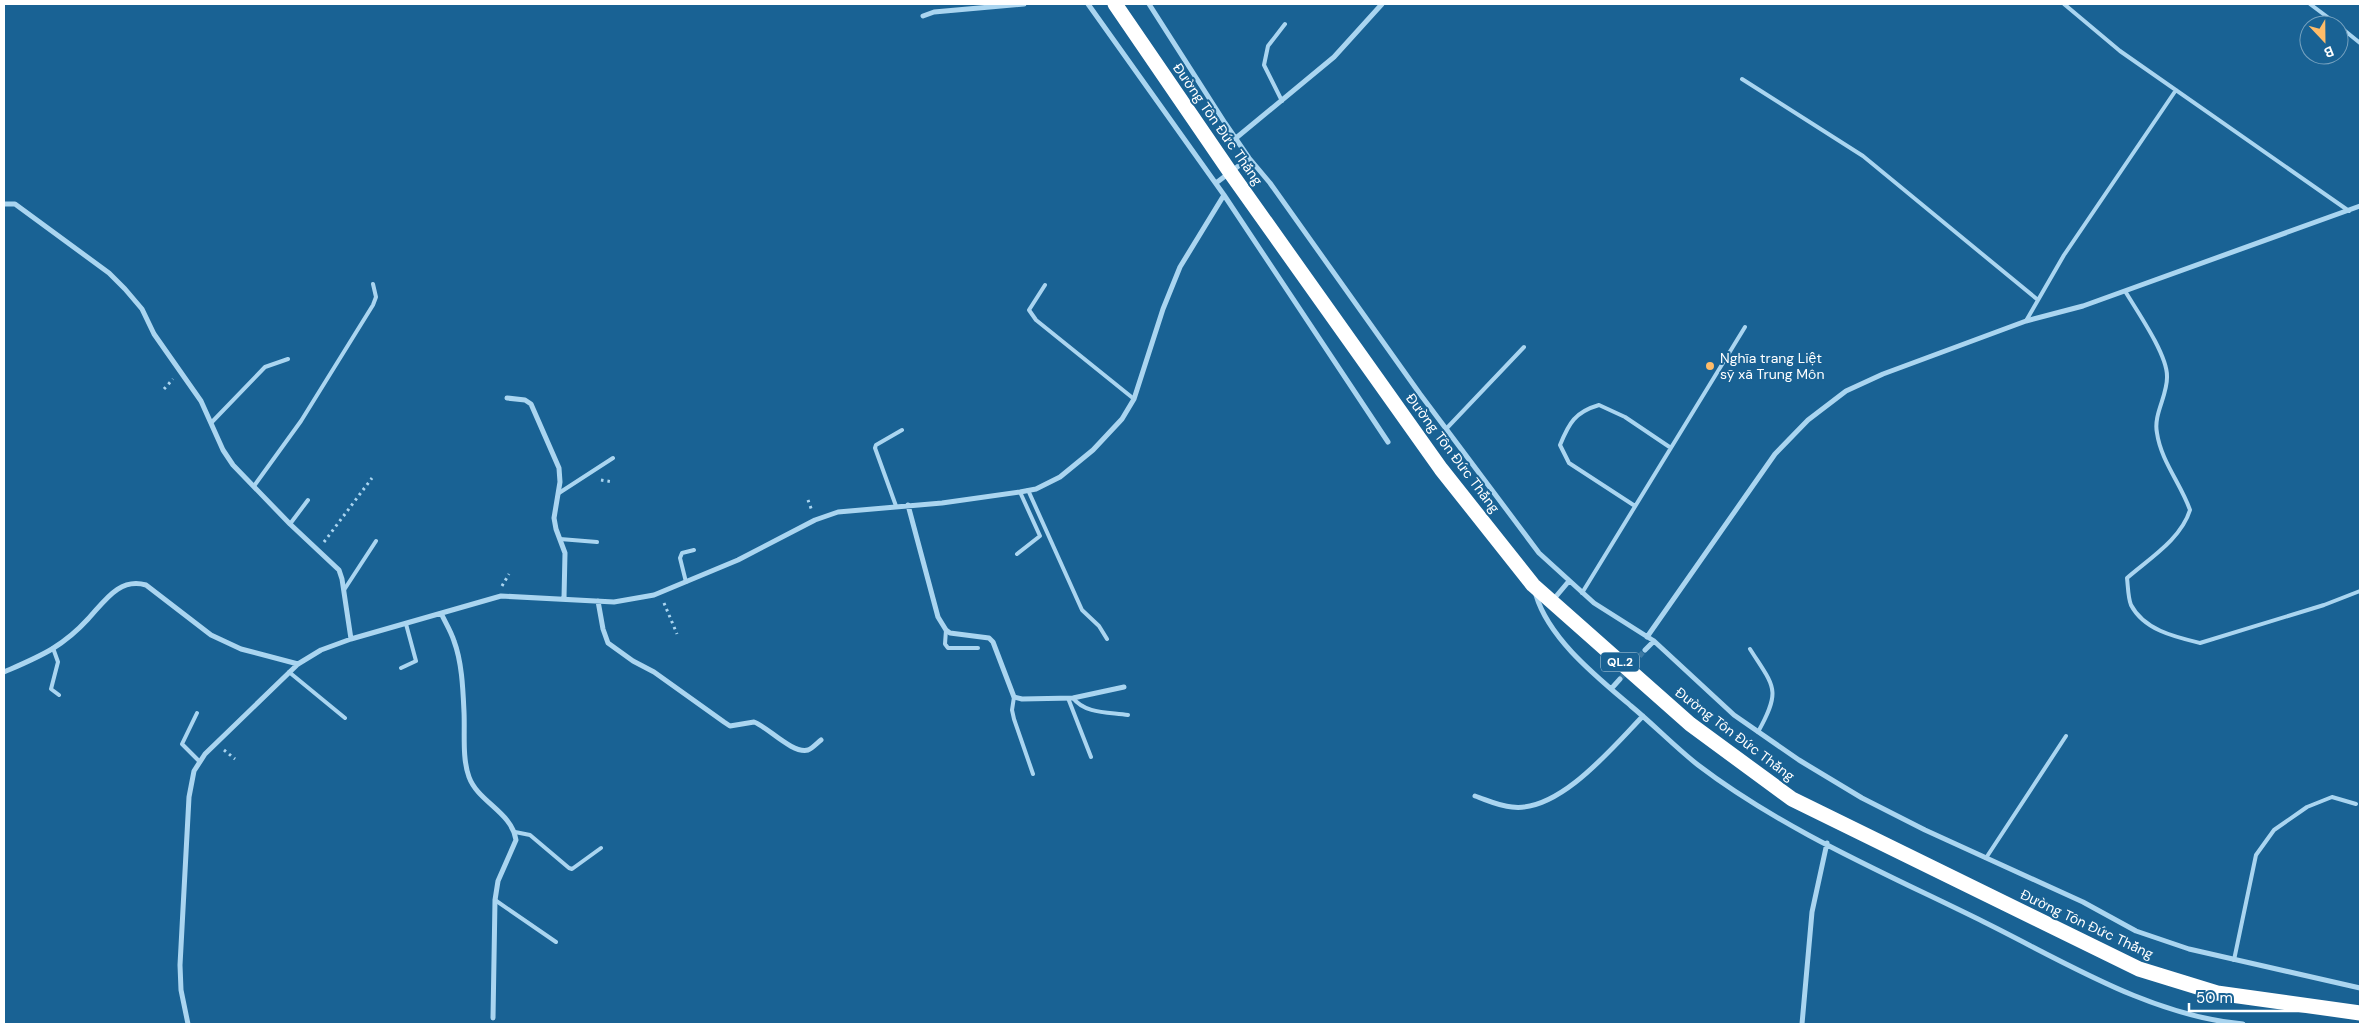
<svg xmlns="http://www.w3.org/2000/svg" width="2364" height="1028" viewBox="0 0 2364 1028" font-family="'DM Sans',sans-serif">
	<rect width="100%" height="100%" fill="#196294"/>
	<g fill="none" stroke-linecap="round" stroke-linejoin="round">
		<path stroke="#3c7aa4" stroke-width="5" stroke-dasharray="5 2.5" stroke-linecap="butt" d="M 1620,679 L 1645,650"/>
		<path stroke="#aad5f0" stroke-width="3" stroke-dasharray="2.5 4" stroke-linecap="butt" d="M 164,389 L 173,379
			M 601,480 L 613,482
			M 808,500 L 812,511
			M 324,542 L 372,478
			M 502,586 L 509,574
			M 664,603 L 677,634
			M 224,750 L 235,759"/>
		<path stroke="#aad5f0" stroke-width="4" d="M 2064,4 L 2120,51 L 2349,211
			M 2310,4 L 2338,25
			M 2339,26 L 2360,43
			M 1742,79 L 1863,156 L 2038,300
			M 1282,101 L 1264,65 L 1268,46 L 1285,24
			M 1045,285 L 1029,310 L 1036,320 L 1134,399
			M 2125,291 C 2137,311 2167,354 2167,376 C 2168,395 2153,414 2157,433 C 2161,461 2181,484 2190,510 C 2181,539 2150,558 2127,578 C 2128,586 2128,598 2131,605 C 2144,630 2175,637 2200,643 L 2324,605 L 2360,591
			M 2026,321 L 2064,255 L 2176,90
			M 211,423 L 265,367 L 288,359
			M 1446,429 L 1524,347
			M 254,486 L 301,421 L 373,305 L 376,297 L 373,284
			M 1028,490 L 1082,610 L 1099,626 L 1107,639
			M 559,493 L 613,458
			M 896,506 L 875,448 L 876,445 L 902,430
			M 1635,506 L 1569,463 L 1560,445 C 1569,423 1575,412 1599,405 L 1625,417 L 1671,448
			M 290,524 L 308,500
			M 560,539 L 597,542
			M 1017,554 L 1040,536 L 1020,492
			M 686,582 L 680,558 L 682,553 L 694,550
			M 344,590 L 376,541
			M 1582,593 L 1745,327
			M 946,630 L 945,644 L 948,648 L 978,648
			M 53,648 L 58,662 L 51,689 L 59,695
			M 1750,649 C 1774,687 1782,689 1758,732
			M 401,668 L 416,661 L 406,624
			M 289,672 L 345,718
			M 1014,697 L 1012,710 L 1014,719 L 1033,774
			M 1068,698 L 1091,757
			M 1073,698 C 1085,714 1109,712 1128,715
			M 197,713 L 182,744 L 199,761
			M 515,832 L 530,835 L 569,868 L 572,869 L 601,848
			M 1986,858 L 2066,736
			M 495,900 L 556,942
			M 2234,960 L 2256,855 L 2274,830 L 2307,807 L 2332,797 L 2356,804"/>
		<path stroke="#aad5f0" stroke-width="5" d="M 1088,4 L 1224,195 L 1388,442
			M 1149,4 L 1225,123 L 1249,158 L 1270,183 L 1420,394 L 1539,553 L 1594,603 L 1654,641 L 1734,715 L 1799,760 L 1862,798 L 1925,830 L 2083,902 L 2136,931 L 2189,949 L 2360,988
			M 923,16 L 934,12 L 1024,4
			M 1236,138 L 1334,57 L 1382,4
			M 1216,183 L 1249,158
			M 4,204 L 15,204 L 109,273 L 125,289 L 142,309 L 154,334 L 201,401 L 223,450 L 233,465 L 290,524 L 339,570 L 342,579 L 351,639
			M 507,398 L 525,400 L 531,404 L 559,468 L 560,482 L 554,518 L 556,529 L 565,553 L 564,598
			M 908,505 L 938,617 L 946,630 L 950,633 L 989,638 L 993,642 L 1014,697 L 1022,699 L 1073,698 L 1124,687
			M 1536,595 C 1549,639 1597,677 1631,706 C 1654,725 1675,747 1698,765 C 1783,830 1889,875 1984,922 C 2065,962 2151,1016 2243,1024
			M 1553,600 L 1569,581
			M 598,601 L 603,629 L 608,643 L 633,661 L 654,672 L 724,722 L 730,726 L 754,722 C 768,727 792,754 808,750 C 813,748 817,743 821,740
			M 441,613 C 445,622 451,631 454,641 C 462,662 463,690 464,712 C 465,733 462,758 469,777 C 478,802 512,812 516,840 L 498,881 L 495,900 L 493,1018
			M 1647,637 L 1775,454 L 1808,420 L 1846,391 L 1883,374 L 2026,321 L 2083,306 L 2360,206
			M 1645,650 L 1654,641
			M 4,672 C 20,665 37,658 52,649 C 65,641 78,630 88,619 C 104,602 119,577 146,585 L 211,635 L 241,649 L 298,664
			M 1611,689 L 1620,679
			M 1475,796 C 1487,800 1499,806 1512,807 C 1559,813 1613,747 1643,716
			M 188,1024 L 181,990 L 180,965 L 189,797 L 194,771 L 205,754 L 298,664 L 321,650 L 351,639 L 501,596 L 614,602 L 654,595 L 738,560 L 815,520 L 838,512 L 942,503 L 1020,492 L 1036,489 L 1060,477 L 1093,450 L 1122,419 L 1134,399 L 1163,309 L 1180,267 L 1224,195
			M 1802,1024 L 1812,912 L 1827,843"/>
		<path stroke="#fff" stroke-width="15" d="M 1115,4 L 1230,172 L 1441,469 L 1533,585 L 1690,724 L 1792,799 L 2139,969 L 2217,993 L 2360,1013"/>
	</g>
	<circle fill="#ffbc69" stroke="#196294" stroke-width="2" cx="1710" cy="366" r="5"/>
	<g text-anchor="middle" stroke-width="4" stroke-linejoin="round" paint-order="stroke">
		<rect fill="#196294" stroke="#bad0df" stroke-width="1" x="1601" y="652.5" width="38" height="19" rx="4"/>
		<g font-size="12" font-weight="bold" fill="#fff">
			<text x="1620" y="666">QL.2</text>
		</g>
		<g font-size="14" fill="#fff" stroke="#196294">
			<text transform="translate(1218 124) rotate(55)" y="5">Đường Tôn Đức Thắng</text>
			<text transform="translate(1453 453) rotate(53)" y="5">Đường Tôn Đức Thắng</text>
			<text transform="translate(1735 734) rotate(37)" y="5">Đường Tôn Đức Thắng</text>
			<text transform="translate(2087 924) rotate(25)" y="5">Đường Tôn Đức Thắng</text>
		</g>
		<g font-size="14" fill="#fff" stroke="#196294" text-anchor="start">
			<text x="1720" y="363">Nghĩa trang Liệt<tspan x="1720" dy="16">sỹ xã Trung Môn</tspan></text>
		</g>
	</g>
	<rect width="2364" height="1028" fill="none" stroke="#ffffff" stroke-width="10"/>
	<g transform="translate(2324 40) rotate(158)"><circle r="24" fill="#196294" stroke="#75a1bf"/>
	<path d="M0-4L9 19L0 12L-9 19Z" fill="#ffbc69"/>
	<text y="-8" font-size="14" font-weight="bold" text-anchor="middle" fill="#ffffff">B</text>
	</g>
	<path d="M2189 1003v8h136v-8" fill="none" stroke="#ffffff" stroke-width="2.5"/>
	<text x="2196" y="1003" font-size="15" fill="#ffffff" stroke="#196294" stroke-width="4" paint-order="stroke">50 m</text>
</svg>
